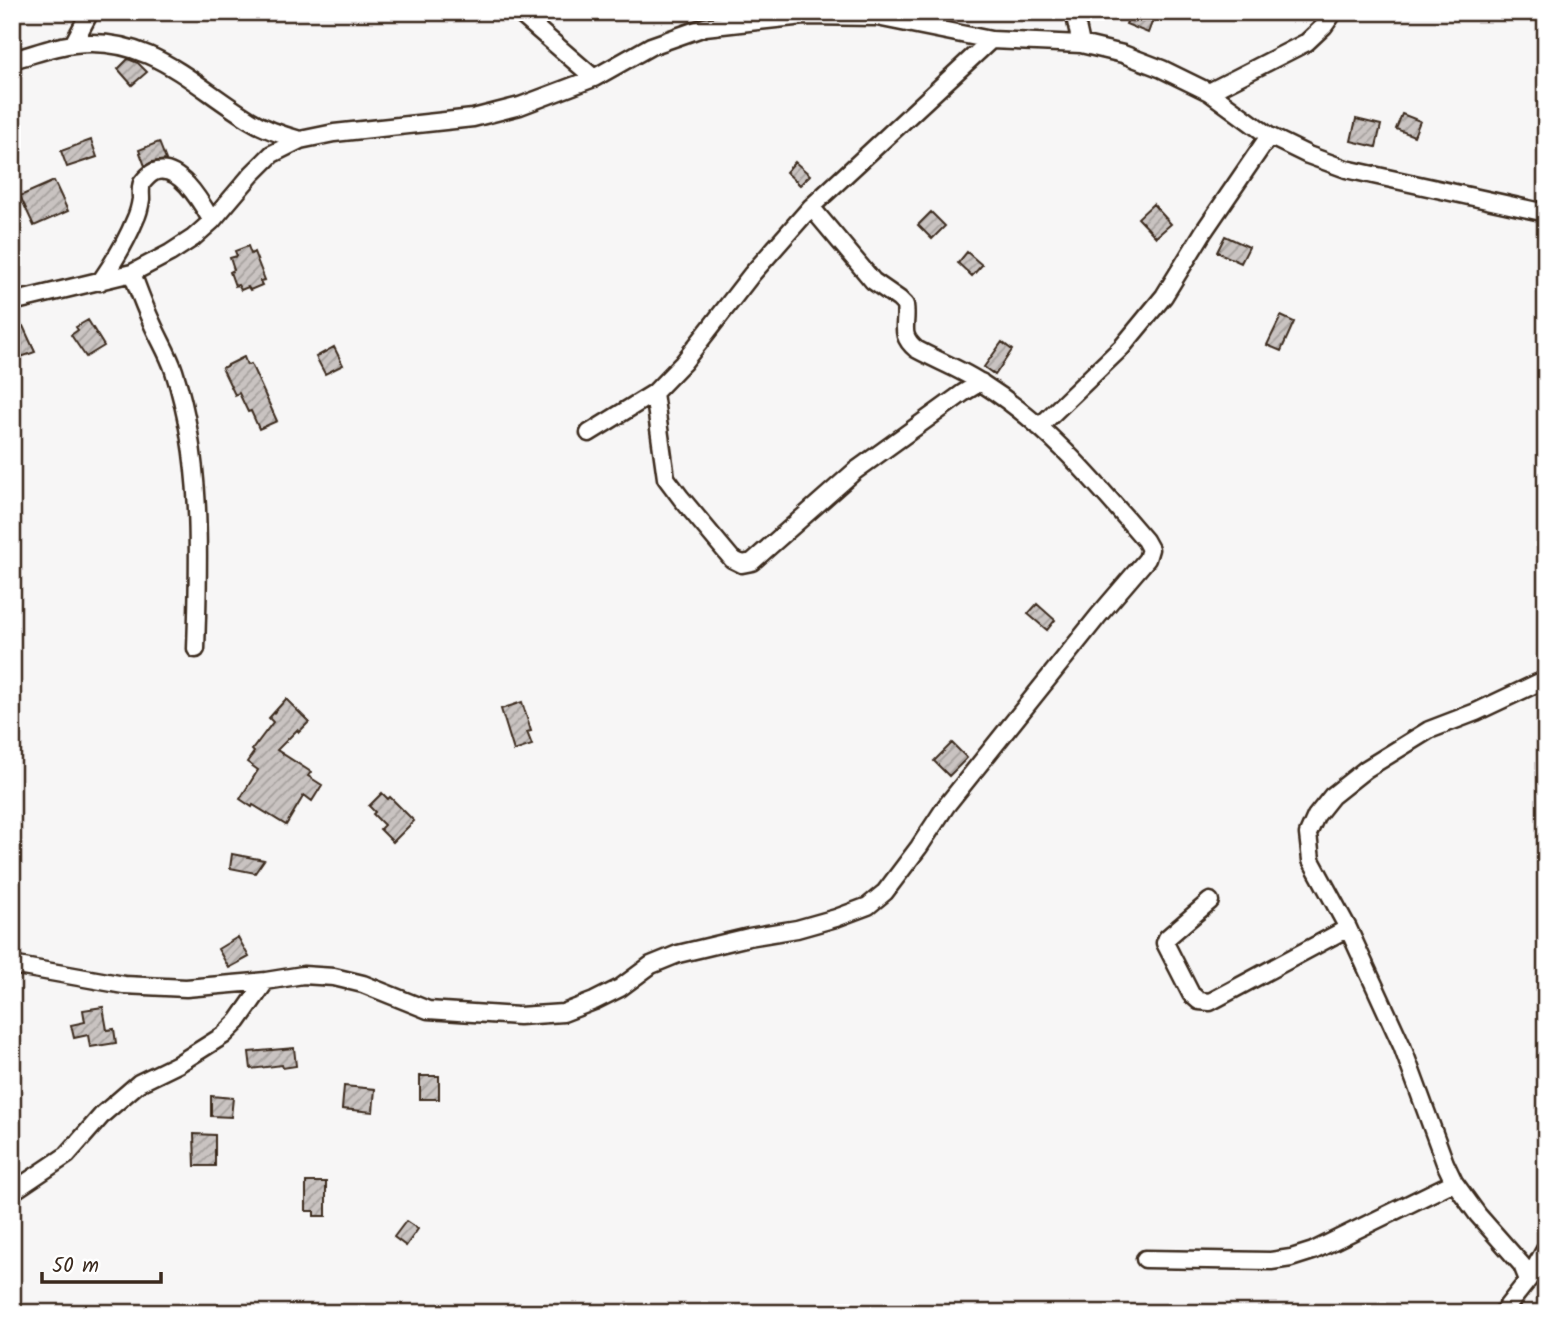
<svg xmlns="http://www.w3.org/2000/svg" width="1558" height="1325" viewBox="0 0 1558 1325" font-family="Kalam,sans-serif">
	<defs>
		<pattern id="building-hatch" width="6" height="6" patternUnits="userSpaceOnUse" patternTransform="scale(1.75)"><rect width="6" height="6" fill="#c9c3c1"/><path d="M-1 1l2-2M0 6l6-6M5 7l2-2" fill="none" stroke="#a49f9c"/></pattern>
	</defs>
	<rect width="100%" height="100%" fill="#f7f6f6"/>
	<filter id="ink" filterUnits="userSpaceOnUse"><feTurbulence type="fractalNoise" baseFrequency=".0143" numOctaves="2"/><feDisplacementMap in="SourceGraphic" scale="14" xChannelSelector="R" yChannelSelector="G"/><feConvolveMatrix kernelMatrix="1 2 1 2 8 2 1 2 1" color-interpolation-filters="sRGB"/></filter>
	<g filter="url(#ink)">
		<path fill="url(#building-hatch)" stroke="#3b2a1e" stroke-width="2" d="M 1131,12 L 1143,12 L 1154,17 L 1148,33 L 1126,24 Z
			M 128,59 L 138,63 L 147,72 L 132,85 L 118,69 Z
			M 1402,114 L 1420,121 L 1414,136 L 1396,129 Z
			M 1356,119 L 1381,125 L 1376,147 L 1351,141 Z
			M 91,140 L 97,157 L 67,167 L 61,151 Z
			M 159,142 L 166,160 L 152,162 L 145,166 L 139,150 Z
			M 795,162 L 810,175 L 800,185 L 786,172 Z
			M 54,181 L 68,211 L 34,226 L 20,196 Z
			M 1153,204 L 1171,224 L 1156,237 L 1138,218 Z
			M 931,212 L 945,226 L 932,239 L 918,225 Z
			M 1225,236 L 1249,247 L 1241,263 L 1217,252 Z
			M 248,246 L 251,254 L 254,252 L 265,280 L 260,281 L 262,285 L 250,290 L 248,287 L 241,290 L 238,285 L 235,286 L 230,272 L 234,270 L 230,258 L 237,256 L 235,251 Z
			M 967,252 L 982,265 L 972,276 L 958,263 Z
			M 1281,316 L 1294,322 L 1281,351 L 1267,345 Z
			M 88,320 L 104,346 L 86,357 L 71,335 L 78,330 L 76,327 Z
			M 23,326 L 35,352 L 21,357 L 18,351 L 16,352 L 12,345 L 12,331 Z
			M 1002,342 L 1012,350 L 995,375 L 984,367 Z
			M 334,347 L 343,365 L 325,374 L 316,357 Z
			M 244,357 L 247,365 L 251,364 L 277,421 L 259,429 L 251,411 L 248,412 L 239,393 L 235,395 L 222,368 Z
			M 1037,604 L 1055,620 L 1047,630 L 1028,614 Z
			M 286,699 L 309,722 L 299,732 L 297,730 L 277,750 L 311,772 L 308,776 L 322,785 L 312,801 L 304,795 L 286,825 L 253,805 L 252,807 L 240,799 L 258,770 L 247,762 L 254,752 L 252,750 L 273,722 L 269,718 Z
			M 522,702 L 531,731 L 527,732 L 532,745 L 514,751 L 501,709 Z
			M 952,743 L 967,758 L 949,776 L 934,761 Z
			M 382,793 L 388,799 L 390,797 L 414,821 L 393,842 L 380,829 L 384,825 L 373,814 L 375,812 L 369,806 Z
			M 232,854 L 264,860 L 255,873 L 230,868 Z
			M 238,937 L 249,957 L 229,968 L 218,949 Z
			M 103,1007 L 107,1030 L 114,1029 L 116,1043 L 90,1047 L 88,1035 L 74,1038 L 71,1025 L 85,1022 L 83,1010 Z
			M 294,1048 L 296,1066 L 283,1068 L 282,1065 L 251,1069 L 249,1052 Z
			M 420,1076 L 439,1076 L 439,1099 L 420,1099 Z
			M 344,1086 L 375,1089 L 373,1112 L 342,1109 Z
			M 211,1096 L 233,1098 L 231,1117 L 211,1116 Z
			M 194,1134 L 215,1135 L 215,1166 L 195,1166 Z
			M 306,1182 L 326,1182 L 326,1216 L 314,1216 L 314,1211 L 306,1211 Z
			M 406,1221 L 418,1229 L 406,1246 L 394,1237 Z"/>
		<g fill="none" stroke-linecap="round" stroke-linejoin="round">
			<defs>
				<path id="minor" d="M 518,12 L 594,78
					M 1074,12 L 1081,44
					M 73,44 L 90,12
					M 12,60 C 32,55 54,46 74,44 C 150,35 191,84 250,120 C 266,130 282,135 300,140
					M 1209,92 L 1307,42 L 1324,26 L 1334,12
					M 132,273 C 138,289 144,306 152,323 C 159,339 169,355 174,371 C 203,461 199,557 196,649
					M 100,282 C 114,262 126,242 135,220 C 138,214 140,206 141,199 C 141,194 140,188 142,183 C 145,179 150,174 154,172 C 179,162 202,204 212,221
					M 12,302 L 132,273 L 170,253 L 193,238 L 212,221 L 252,174 L 272,154 L 300,140 L 334,133 L 473,118 L 520,106 L 594,78 L 651,46 L 705,27 L 804,16 L 877,17 L 991,40 L 1081,44 L 1123,54 L 1162,69 L 1209,92 L 1269,136 L 1308,155 L 1346,169 L 1546,213
					M 654,393 L 666,478 L 681,498 L 732,559 L 742,564 L 752,562 L 855,471 L 963,393 L 981,382
					M 1039,427 L 1122,347 L 1164,296 L 1204,231 L 1269,136
					M 589,433 L 654,393 L 683,363 L 752,274 L 811,207 L 991,40
					M 1210,901 L 1167,938 L 1165,943 L 1191,994 L 1199,1001 L 1210,1002 L 1348,928
					M 12,965 L 124,985 L 186,988 L 266,981 L 303,975 L 334,977 L 363,984 L 428,1010 L 519,1016 L 563,1013 L 594,1001 L 620,988 L 651,965 L 678,954 L 749,937 L 797,929 L 836,918 L 868,906 L 885,892 L 919,847 L 946,806 L 1099,615 L 1147,559 L 1150,549 L 1145,540 C 1096,483 1048,425 983,384 C 963,370 938,361 916,349 C 898,334 908,325 905,305 L 899,299 L 873,281 L 811,207
					M 12,1192 L 67,1155 L 103,1114 L 139,1083 L 178,1064 L 224,1035 L 238,1021 L 266,981
					M 1145,1259 L 1271,1261 L 1291,1258 L 1313,1251 L 1454,1182
					M 1528,1280 L 1522,1265 L 1478,1215 L 1454,1182 L 1445,1163 L 1402,1046 L 1348,928 L 1311,860 L 1308,834 L 1316,816 L 1332,796 L 1366,769 L 1429,730 L 1476,712 L 1546,679
					M 1502,1313 L 1528,1280 L 1546,1248"/>
			</defs>
			<use href="#minor" stroke="#3b2a1e" stroke-width="21"/>
			<use href="#minor" stroke="#fff" stroke-width="16"/>
		</g>
	</g>
	<rect width="1558" height="1325" fill="none" stroke="#fff" stroke-width="42"/>
	<rect x="21" y="21" width="1516" height="1283" fill="none" stroke="#3b2a1e" stroke-width="2.5" filter="url(#ink)"/>
	<path d="M42 1272v10h119v-10" fill="none" stroke="#3b2a1e" stroke-width="3.5"/>
	<text x="52" y="1272" font-size="21" fill="#3b2a1e" stroke="#ffffff" stroke-width="5" paint-order="stroke">50 m</text>
</svg>
